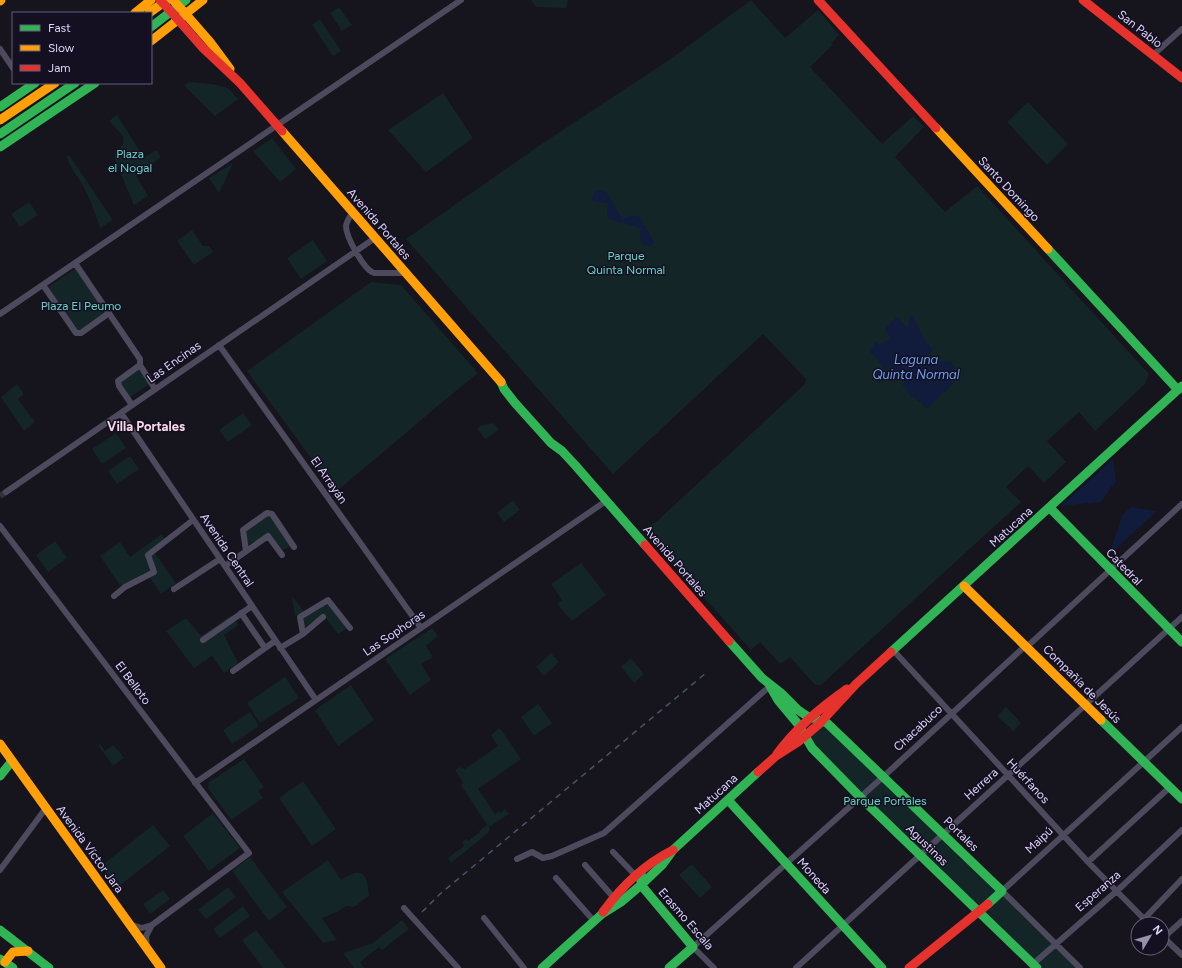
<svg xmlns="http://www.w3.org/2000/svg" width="1182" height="968" viewBox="0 0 1182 968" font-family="Figtree,sans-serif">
	<rect width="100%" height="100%" fill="#16141d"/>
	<path fill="#142528" d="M 531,0 L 568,0 L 566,8 L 536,7 Z
		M 751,0 L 785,38 L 818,10 L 839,35 L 831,43 L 833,44 L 810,67 L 882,144 L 913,116 L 924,127 L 895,157 L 945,212 L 977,186 L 1149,374 L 1145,384 L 1095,431 L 1079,412 L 1047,441 L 1066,462 L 1044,483 L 1028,466 L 1006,487 L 1021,502 L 821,685 L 815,685 L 790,657 L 780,664 L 760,642 L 751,650 L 643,529 L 656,522 L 805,384 L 806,379 L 763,334 L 613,474 L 406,239 L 540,145 L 672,58 Z
		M 339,7 L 352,25 L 342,31 L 330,13 Z
		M 320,19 L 341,51 L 333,56 L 312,25 Z
		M 189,82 L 212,84 L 228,88 L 238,99 L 215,116 L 184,85 Z
		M 443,93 L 473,138 L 426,172 L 388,130 Z
		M 1028,102 L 1068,144 L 1047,165 L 1007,122 Z
		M 117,115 L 144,158 L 156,150 L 161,157 L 136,176 L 148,196 L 134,205 L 115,160 L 115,153 L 123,144 L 123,136 L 109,121 Z
		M 272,138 L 296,169 L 280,182 L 253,151 Z
		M 69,155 L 113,220 L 100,228 C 95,213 90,198 82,184 C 77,175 70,168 67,157 Z
		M 233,163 L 219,193 L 209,178 Z
		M 29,202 L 38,215 L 20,227 L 11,214 Z
		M 192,230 L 203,246 L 209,246 L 213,252 L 194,265 L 177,241 Z
		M 313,240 L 327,261 L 301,279 L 287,258 Z
		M 76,268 L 105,310 L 105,314 L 80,331 L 76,331 L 47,288 Z
		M 371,282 L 401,285 L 478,373 L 446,399 L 336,492 L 247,371 Z
		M 139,368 L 151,383 L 129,398 L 119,381 Z
		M 17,384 L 24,394 L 18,399 L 35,422 L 24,431 L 1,397 Z
		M 243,413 L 252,425 L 228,442 L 219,430 Z
		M 494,423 L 499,430 L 485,439 L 477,428 L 482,425 Z
		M 116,433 L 126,448 L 102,464 L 92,449 Z
		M 130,456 L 139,469 L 117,484 L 108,471 Z
		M 513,500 L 520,510 L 504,522 L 497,513 Z
		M 266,515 L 271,517 L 291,545 L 281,552 L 268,534 L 248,545 L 245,531 Z
		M 162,534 L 166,542 L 154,552 L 176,583 L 161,594 L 146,572 L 121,587 L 100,556 L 120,542 L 130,557 Z
		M 55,541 L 67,558 L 48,572 L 36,555 Z
		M 581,563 L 606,595 L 572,621 L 557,604 L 562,600 L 551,584 Z
		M 292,596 L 305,613 L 326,598 L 347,628 L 338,634 L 323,614 L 304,628 L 298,614 L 295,616 Z
		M 232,615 L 238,625 L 224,635 L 238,663 L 224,673 L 212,656 L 194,668 L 166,631 L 186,618 L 201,636 Z
		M 432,628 L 438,636 L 426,646 L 433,657 L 421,664 L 431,680 L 410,695 L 385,659 Z
		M 551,653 L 559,662 L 544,676 L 536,667 Z
		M 631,658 L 644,674 L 634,683 L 621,667 Z
		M 285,677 L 299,698 L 260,723 L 247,703 Z
		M 351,685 L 374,720 L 338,746 L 315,710 Z
		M 538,704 L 552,723 L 534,736 L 521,717 Z
		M 1006,707 L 1021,723 L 1013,731 L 997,716 Z
		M 250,712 L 259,726 L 232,744 L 223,730 Z
		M 824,724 L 947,842 L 1076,968 L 1041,968 L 928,858 L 807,738 Z
		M 500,728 L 521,759 L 478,789 L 495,814 L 499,811 L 500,813 L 505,809 L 509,814 L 489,827 L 490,829 L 488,833 L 451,863 L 448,858 L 464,846 L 462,842 L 466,839 L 468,841 L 480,832 L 479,831 L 487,825 L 461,785 L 463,783 L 455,770 L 460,767 L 462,769 L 463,768 L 465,769 L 498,746 L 491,735 Z
		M 100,744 L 105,751 L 113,745 L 119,751 L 124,758 L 113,766 L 98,745 Z
		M 244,759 L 264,787 L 258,791 L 263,798 L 231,820 L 208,788 L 209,782 Z
		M 303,781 L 336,829 L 312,846 L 279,798 Z
		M 213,813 L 240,848 L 209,871 L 183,836 Z
		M 153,825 L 170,846 L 118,887 L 101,866 Z
		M 250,857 L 287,907 L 269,921 L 232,871 Z
		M 328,860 L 341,880 C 363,866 367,873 369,896 L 354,907 L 346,906 L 339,911 L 322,918 L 337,940 L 323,943 L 282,892 Z
		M 692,864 L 712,887 L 700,898 L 679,875 Z
		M 228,887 L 236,897 L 206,919 L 198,910 Z
		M 163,890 L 170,899 L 150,914 L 143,904 Z
		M 243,906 L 250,916 L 220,938 L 213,929 Z
		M 402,920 L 409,929 L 382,950 L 379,947 L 360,962 L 364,968 L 354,968 L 343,953 L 373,943 Z
		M 256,930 L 286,968 L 263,968 L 242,940 Z"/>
	<path fill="#111b3c" d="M 600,190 L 604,191 L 607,193 L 622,219 L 632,215 L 639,217 L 655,243 L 649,246 L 644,245 L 640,240 L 641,228 L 610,220 L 607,214 L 608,203 L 592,201 L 594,193 Z
		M 912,315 L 927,345 L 929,344 L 933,350 L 928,355 L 930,361 L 951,362 L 955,368 L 953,370 L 948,373 L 945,370 L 953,384 L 926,409 C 921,400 915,400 909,394 C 901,385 902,374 890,366 L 888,371 L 881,366 L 878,359 L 870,352 L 875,342 L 879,345 L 890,339 L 885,328 L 897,317 L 907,327 L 909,325 L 909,318 Z
		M 1113,459 L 1116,482 L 1112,486 L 1101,502 L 1061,506 Z
		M 1131,507 L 1157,511 L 1109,555 L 1122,516 Z"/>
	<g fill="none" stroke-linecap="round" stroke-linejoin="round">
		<path stroke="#34313e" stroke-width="6" stroke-dasharray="6 3" stroke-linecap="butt" d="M 0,496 L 6,492"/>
		<path stroke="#4d4a5d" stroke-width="6" d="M 0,49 L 13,68
			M 1153,55 L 1182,29
			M 353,212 C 350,216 347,221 346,226 C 346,237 364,270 374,273 L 406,273
			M 75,263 L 140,359 L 140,365 L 155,389
			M 43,285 L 76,333 L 81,333 L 109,313
			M 0,314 L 461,0
			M 219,345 L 421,628
			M 132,405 L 119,386 L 118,381 L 140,365
			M 121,413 L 316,700
			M 6,492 L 375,238
			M 0,526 L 249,853 L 152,925 L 142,928 L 132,925
			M 246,551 L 243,530 L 267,513 L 272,514 L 294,547
			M 225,566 L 268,536 L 282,555
			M 174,589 L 220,559
			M 114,596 L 125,587 L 154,572 L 148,555 L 193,520
			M 241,613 L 265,648
			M 303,634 L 300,617 L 328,600 L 350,628
			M 203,640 L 252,606
			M 280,648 L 303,634 L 323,617
			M 893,650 L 1088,862 L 1149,924
			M 233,671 L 275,641
			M 195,783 L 606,501
			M 613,852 L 636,876
			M 517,859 L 532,852 L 543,858 L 552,856 L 604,833 L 770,686
			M 1088,862 L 1170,787
			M 585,865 L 614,898
			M 0,870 L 46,808
			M 556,878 L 594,921
			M 404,908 L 458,968
			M 484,918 L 524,968
			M 1144,919 L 1182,879
			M 1162,936 L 1182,955
			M 1163,938 L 1182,921
			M 147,948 L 146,936 L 152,925
			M 1033,964 L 1119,889 L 1182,830
			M 714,968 L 693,947 L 884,776 L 1022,649 L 1031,643 L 1182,504
			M 796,968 L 1182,617
			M 1080,968 L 1002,891 L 1182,727"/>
		<path stroke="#30b455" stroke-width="9" d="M 151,27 L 186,0
			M 0,107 L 35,83
			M 0,134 L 75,83
			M 0,147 L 95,83
			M 1048,249 L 1178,390
			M 501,382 L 504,389 L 515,403 L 551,443 L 562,451 L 575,465 L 645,545
			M 1050,508 L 1182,642
			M 729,641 L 762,678 L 781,693 L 798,710 L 807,716 L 827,723 L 1002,891 L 988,904
			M 891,652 L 1182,386
			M 770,686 L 778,700 L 798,724 L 812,748 L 860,797 L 1037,968
			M 1101,720 L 1182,799
			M 0,776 L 12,761
			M 728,800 L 882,968
			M 641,872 L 641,885 L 693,947 L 669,968
			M 0,930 L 49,968
			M 0,959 L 13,968
			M 542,968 L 602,914 L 621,902 L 641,885 L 662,865 L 673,850 L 758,772"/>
		<path stroke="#ff9f0a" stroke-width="9" d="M 0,1 L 1,0
			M 183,11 L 210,42 L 230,69
			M 135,13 L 151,0
			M 149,13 L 167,0
			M 151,41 L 203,0
			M 0,120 L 55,83
			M 936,128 L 1048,249
			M 282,131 L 501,382
			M 964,586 L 1101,720
			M 0,744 L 161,968
			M 5,962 L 13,952 L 28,951"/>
		<path stroke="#e5322d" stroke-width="9" d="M 818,0 L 936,128
			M 1083,0 L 1182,78
			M 174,15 L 203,48 L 240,83 L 282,131
			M 645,545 L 729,641
			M 777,754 C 796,728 821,707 847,689
			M 758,772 L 776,756 L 798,742 L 819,724 L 856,684 L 891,652
			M 603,912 C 621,887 645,864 673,850
			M 909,968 L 988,904"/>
		<path stroke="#475565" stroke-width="1.5" stroke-dasharray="6 5" stroke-linecap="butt" d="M 422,912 L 440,894 L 706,673"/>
		<path stroke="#ff9f0a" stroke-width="9" d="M 173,0 L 183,11"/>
		<path stroke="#e5322d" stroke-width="9" d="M 160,0 L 174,15"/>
	</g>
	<g text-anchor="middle" stroke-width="3" stroke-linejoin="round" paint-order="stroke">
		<g font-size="12" fill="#ded5fa" stroke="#151021">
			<text transform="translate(1140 29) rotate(38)" y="4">San Pablo</text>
			<text transform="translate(1009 189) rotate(47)" y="4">Santo Domingo</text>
			<text transform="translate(379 224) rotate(49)" y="4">Avenida Portales</text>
			<text transform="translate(174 362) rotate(-35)" y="4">Las Encinas</text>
			<text transform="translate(329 480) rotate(55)" y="4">El Arrayán</text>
			<text transform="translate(1011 527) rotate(-42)" y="4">Matucana</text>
			<text transform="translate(227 550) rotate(56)" y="4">Avenida Central</text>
			<text transform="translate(675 561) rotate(49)" y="4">Avenida Portales</text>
			<text transform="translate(1124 567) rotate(46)" y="4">Catedral</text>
			<text transform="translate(394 633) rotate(-34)" y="4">Las Sophoras</text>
			<text transform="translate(133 683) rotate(53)" y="4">El Belloto</text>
			<text transform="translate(1082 684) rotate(45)" y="4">Compañía de Jesús</text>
			<text transform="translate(918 728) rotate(-43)" y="4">Chacabuco</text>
			<text transform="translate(1028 781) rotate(47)" y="4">Huérfanos</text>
			<text transform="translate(981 784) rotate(-42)" y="4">Herrera</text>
			<text transform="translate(716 794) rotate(-42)" y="4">Matucana</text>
			<text transform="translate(961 834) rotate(44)" y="4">Portales</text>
			<text transform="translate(1039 840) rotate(-43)" y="4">Maipú</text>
			<text transform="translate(927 845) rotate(44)" y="4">Agustinas</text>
			<text transform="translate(90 849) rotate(54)" y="4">Avenida Víctor Jara</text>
			<text transform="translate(814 876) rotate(48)" y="4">Moneda</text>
			<text transform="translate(1098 891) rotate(-41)" y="4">Esperanza</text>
			<text transform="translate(686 919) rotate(49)" y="4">Erasmo Escala</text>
		</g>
		<g font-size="12" fill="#69d2c6" stroke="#151021">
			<text x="130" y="158">Plaza<tspan x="130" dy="14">el Nogal</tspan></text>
			<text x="626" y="260">Parque<tspan x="626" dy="14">Quinta Normal</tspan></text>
			<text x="81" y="310">Plaza El Peumo</text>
			<text x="885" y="805">Parque Portales</text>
		</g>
		<g font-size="13" font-style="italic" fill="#6fa1ef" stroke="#151021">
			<text x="916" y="364">Laguna<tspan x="916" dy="15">Quinta Normal</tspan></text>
		</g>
		<g font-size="13" font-weight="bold" fill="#fad7e8" stroke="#151021">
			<text x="146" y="431">Villa Portales</text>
		</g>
	</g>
	<rect x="12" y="12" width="140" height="72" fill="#151021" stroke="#655f78"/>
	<rect x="20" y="25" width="20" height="6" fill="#30b455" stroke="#655f78"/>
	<text x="48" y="32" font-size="12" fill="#ded5fa">Fast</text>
	<rect x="20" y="45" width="20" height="6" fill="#ff9f0a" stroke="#655f78"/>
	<text x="48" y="52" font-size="12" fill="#ded5fa">Slow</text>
	<rect x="20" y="65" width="20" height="6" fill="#e5322d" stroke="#655f78"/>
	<text x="48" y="72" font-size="12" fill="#ded5fa">Jam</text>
	<g transform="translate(1150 936) rotate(52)"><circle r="19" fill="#151021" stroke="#655f78"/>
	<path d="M0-3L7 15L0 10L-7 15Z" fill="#9891ad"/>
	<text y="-6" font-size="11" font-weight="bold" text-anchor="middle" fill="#ded5fa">N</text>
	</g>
</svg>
